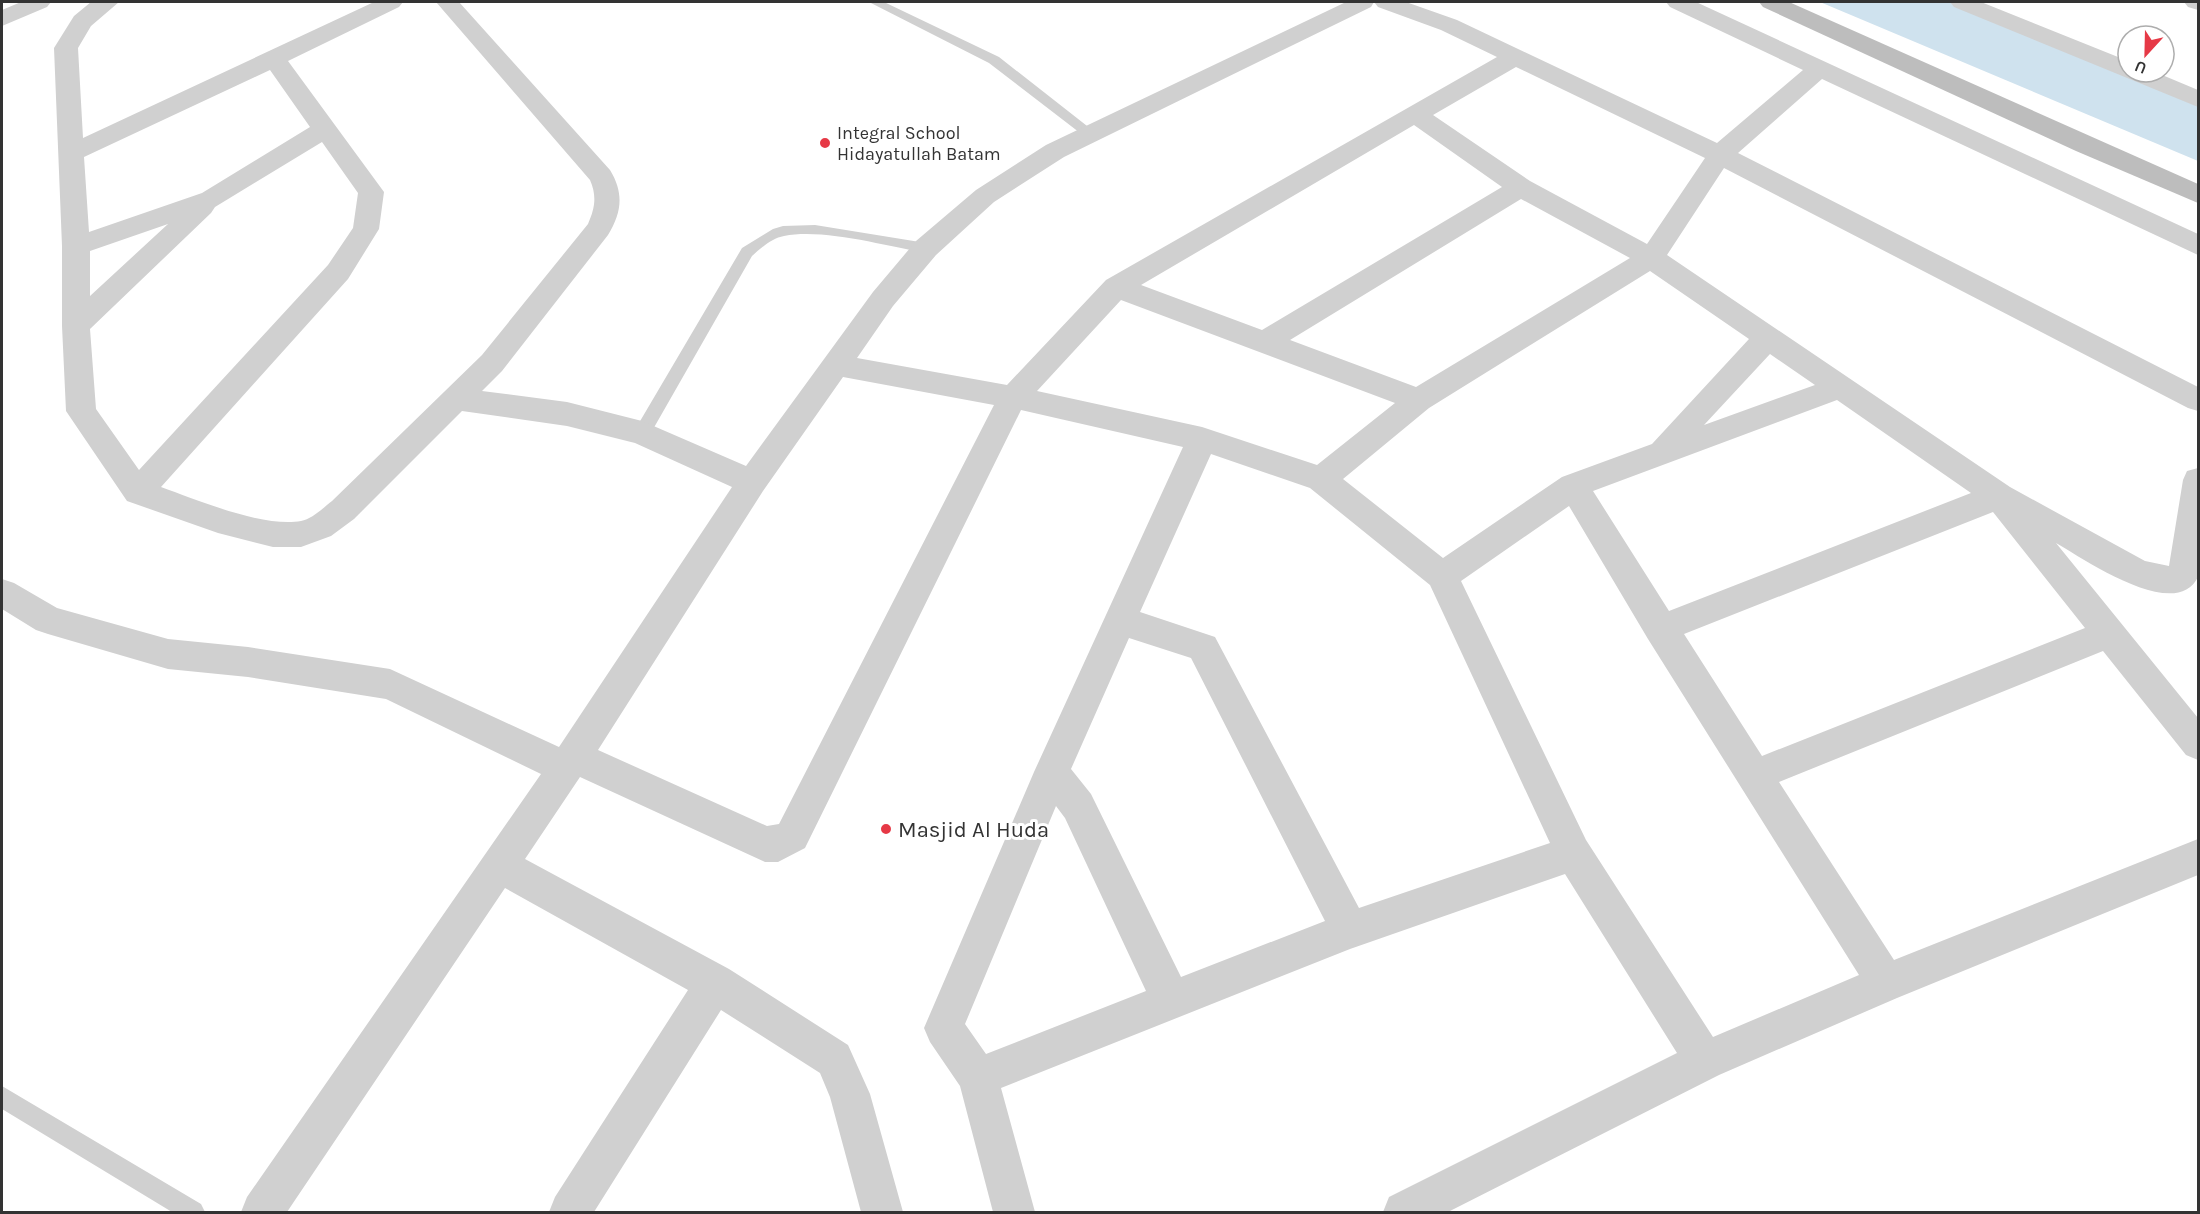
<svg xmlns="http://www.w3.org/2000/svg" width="2200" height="1214" viewBox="0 0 2200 1214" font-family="Karla,sans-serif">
	<rect width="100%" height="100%" fill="#fff"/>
	<path fill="#cfe2ee" d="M 1820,2 L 1949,2 L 2198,103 L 2198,161 Z"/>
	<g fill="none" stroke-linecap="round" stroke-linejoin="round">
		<path fill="#d0d0d0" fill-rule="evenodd" d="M 869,2 L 884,2 L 999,57 L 1096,133 L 1094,136 L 1084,136 L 989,63 Z
			M 815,225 L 926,243 L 933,248 L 926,253 C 886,246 823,228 784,236 C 772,238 761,248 752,256 L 648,438 L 642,439 L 636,438 L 634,433 L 636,428 L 742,248 L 773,229 L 783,226 Z
			M 2,1086 L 201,1204 L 205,1212 L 172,1212 L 2,1109 Z"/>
		<path fill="#d0d0d0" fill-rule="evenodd" d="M 21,2 L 51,2 L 47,7 L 2,26 L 2,10 Z
			M 91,2 L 119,2 L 91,26 L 78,48 L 83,138 L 374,2 L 403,2 L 399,7 L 288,61 L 384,192 L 379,229 L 348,279 L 161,487 C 197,500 264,528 301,521 C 312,519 323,508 332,501 L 482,355 L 588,224 C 595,208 597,196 590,180 L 436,2 L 459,2 L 610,170 C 624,193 622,212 608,235 L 502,371 L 482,391 L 567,402 L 642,421 L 746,466 L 873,292 L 916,241 L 976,190 L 1046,145 L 1346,2 L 1406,2 L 1457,20 L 1717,143 L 1803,70 L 1670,7 L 1666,2 L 1696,2 L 2198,234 L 2198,255 L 1822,79 L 1738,153 L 2198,387 L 2198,411 L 2188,408 L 1724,168 L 1667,255 L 2010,487 L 2145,561 L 2169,566 L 2183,480 L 2187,471 L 2198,468 L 2198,577 C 2176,623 2084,559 2056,543 L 2198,718 L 2198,760 L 2186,755 L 2103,651 L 1779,782 L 1894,960 L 2198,839 L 2198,875 L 1897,998 L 1719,1075 L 1448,1212 L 1383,1212 L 1389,1197 L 1677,1053 L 1565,874 L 1350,949 L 1001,1088 L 1035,1212 L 993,1212 L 960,1086 L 930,1042 L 924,1028 L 1034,772 L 1183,447 L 1021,410 L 805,848 L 778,862 L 765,862 L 580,777 L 525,859 L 729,969 L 848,1045 L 870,1094 L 903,1212 L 861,1212 L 830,1097 L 820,1073 L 721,1010 L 594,1212 L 549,1212 L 555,1197 L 688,990 L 505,888 L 287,1212 L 241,1212 L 247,1197 L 541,774 L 386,699 L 248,677 L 168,669 L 48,634 L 36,630 L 2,609 L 2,579 L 14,583 L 57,608 L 168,639 L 248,647 L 390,669 L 559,747 L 732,487 L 635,443 L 567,426 L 462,411 L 354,519 L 331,536 L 301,547 L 273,547 L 218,533 L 127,501 L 66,411 L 62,326 L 62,246 L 54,48 L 74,16 ZM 1374,2 L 1378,7 L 1441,30 L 1497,57 L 1106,280 L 1007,385 L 857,358 L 893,306 L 936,255 L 994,202 L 1064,157 L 1371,7 ZM 1516,67 L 1705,158 L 1647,244 L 1530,181 L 1433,115 ZM 270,70 L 310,127 L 202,193 L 89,232 L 84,157 ZM 1414,125 L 1502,187 L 1262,330 L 1141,285 ZM 322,142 L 358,193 L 353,228 L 328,265 L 139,470 L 96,409 L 90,329 L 211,213 L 215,207 ZM 1521,199 L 1630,258 L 1416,387 L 1290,340 ZM 168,224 L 90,296 L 90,251 ZM 1650,271 L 1749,339 L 1652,444 L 1562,477 L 1443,558 L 1343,479 L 1429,408 ZM 1121,300 L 1395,403 L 1317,465 L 1202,427 L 1037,391 ZM 1770,354 L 1815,385 L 1704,425 ZM 843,377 L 994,405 L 779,824 L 767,826 L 598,750 L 763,491 ZM 1837,400 L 1971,493 L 1669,611 L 1593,491 ZM 1211,454 L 1310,488 L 1430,585 L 1550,843 L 1359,908 L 1215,637 L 1140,612 ZM 1569,506 L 1648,639 L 1859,975 L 1713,1037 L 1586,840 L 1461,581 ZM 1993,512 L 2085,628 L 1762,756 L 1684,634 ZM 1129,638 L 1191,658 L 1325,921 L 1181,977 L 1091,794 L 1071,769 ZM 1056,806 L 1065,818 L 1146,991 L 986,1054 L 965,1024 Z
			M 1950,2 L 1981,2 L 2128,61 L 2128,72 L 2155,72 L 2198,90 L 2198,107 L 1954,7 Z
			M 2184,2 L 2198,2 L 2198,10 L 2188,7 Z"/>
		<path fill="#bdbdbd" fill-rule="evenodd" d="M 1759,2 L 1789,2 L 2198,184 L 2198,203 L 2076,151 L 1763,7 Z"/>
	</g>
	<g fill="#e63946" stroke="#fff" stroke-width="2">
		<circle cx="825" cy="143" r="6"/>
		<circle cx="886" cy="829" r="6"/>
	</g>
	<g text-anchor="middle" stroke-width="6" stroke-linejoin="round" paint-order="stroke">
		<g font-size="18" fill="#333" stroke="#fff" text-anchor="start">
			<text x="837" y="139">Integral School<tspan x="837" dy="21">Hidayatullah Batam</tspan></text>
		</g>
		<g font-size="22" fill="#333" stroke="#fff" text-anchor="start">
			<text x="898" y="837">Masjid Al Huda</text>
		</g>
	</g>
	<rect width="2200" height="1214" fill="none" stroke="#333333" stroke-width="6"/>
	<g transform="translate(2146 54) rotate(202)"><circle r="28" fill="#ffffff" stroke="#adadad" stroke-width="1.5"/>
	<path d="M0-4.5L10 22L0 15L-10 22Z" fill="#e63946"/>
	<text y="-9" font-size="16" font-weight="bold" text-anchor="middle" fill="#333333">U</text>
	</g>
</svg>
